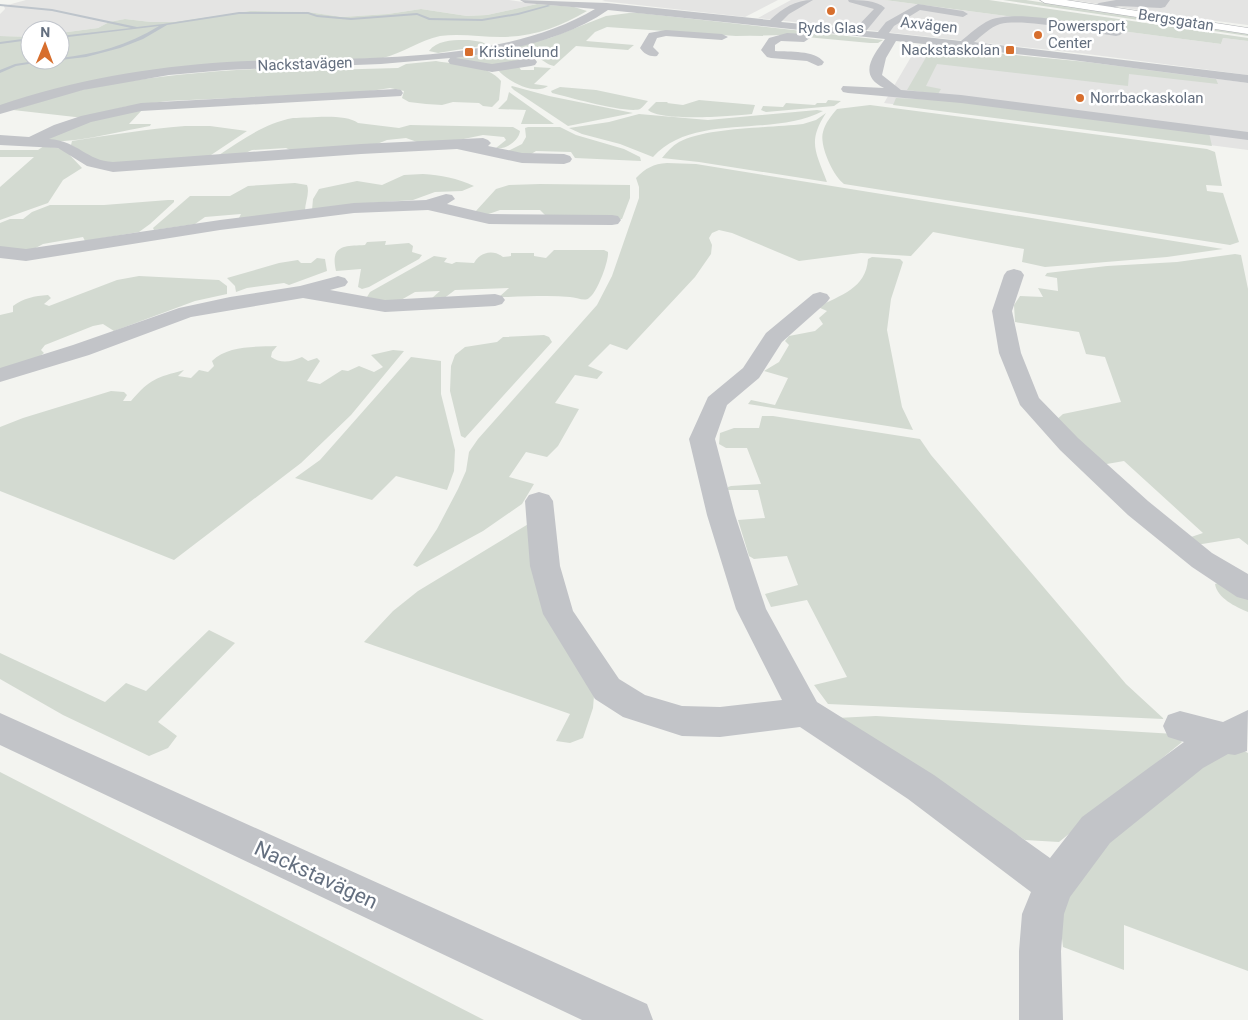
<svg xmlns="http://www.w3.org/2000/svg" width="1248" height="1020" viewBox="0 0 1248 1020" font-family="Roboto,sans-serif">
	<rect width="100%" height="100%" fill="#f3f4f0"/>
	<path fill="#e4e4e3" d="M 26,0 L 509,0 L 537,4 L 487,15 L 467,16 L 421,9 L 388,14 L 342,17 L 308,12 L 250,11 L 173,22 L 151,22 L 125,19 L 109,22 L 98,28 L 60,33 L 60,30 L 30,30 L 30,37 L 26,37 L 0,36 L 0,14 L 5,9 L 4,6 Z
		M 605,0 L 778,0 L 745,17 L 602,1 Z
		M 791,0 L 885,0 L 1221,44 L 1223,38 L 1248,41 L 1248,75 L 1087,54 L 758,18 Z
		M 1072,0 L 1248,0 L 1248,25 L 1185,17 Z
		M 918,45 L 1139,68 L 1248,83 L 1248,150 L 884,103 Z"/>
	<path fill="#d3dad1" d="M 885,0 L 989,0 L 1248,38 L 1248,41 L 1223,38 L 1221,44 Z
		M 1003,0 L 1026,0 L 1248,34 L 1248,36 Z
		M 537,4 L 574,7 L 587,11 C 560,27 533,37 501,37 C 480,37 460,33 440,36 C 420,40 403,53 383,58 L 195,66 L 0,106 L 0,36 L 30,37 L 30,60 L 60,60 L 60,33 L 98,28 L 109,22 L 125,19 L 151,22 L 173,22 L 250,11 L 308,12 L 342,17 L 388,14 L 421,9 L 467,16 L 487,15 Z
		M 629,13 L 639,13 L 883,40 L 878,43 L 870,43 L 785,35 L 736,36 L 607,27 L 595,32 L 586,41 L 634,45 L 628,50 L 576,46 L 554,66 C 544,64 543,57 530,57 C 521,57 516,62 508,64 C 496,67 465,64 455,58 L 486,54 L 486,53 L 550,38 L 606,16 Z
		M 469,40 L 482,42 L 487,45 L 438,53 L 429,51 C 438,39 456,40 469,40 Z
		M 932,47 L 1087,62 L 1216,79 L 1218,84 L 1129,74 L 1128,86 L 937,64 L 926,86 L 941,89 L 938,94 L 907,90 Z
		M 436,61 C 456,65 488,64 501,81 L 499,100 L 492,107 L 483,106 L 479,103 L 453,102 L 442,105 L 426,104 L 409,102 L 402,98 L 404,91 L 390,88 L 364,92 L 167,101 L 124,107 L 84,118 L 13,110 C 42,101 71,91 102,86 C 177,72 251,68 327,67 L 326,70 L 398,68 L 406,64 Z
		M 519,67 L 521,70 L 534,70 L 534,67 L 551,68 L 534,84 L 548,86 C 535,96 507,81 498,70 Z
		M 512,86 L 549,96 L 633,113 L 568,126 L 514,90 L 511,87 Z
		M 560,87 L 596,90 L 648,101 C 646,103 643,107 640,109 C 628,114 568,97 552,93 L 551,91 Z
		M 509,92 L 554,124 L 521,124 L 526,110 L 498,109 L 507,100 Z
		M 896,98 L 957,101 L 1209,133 L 1212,146 L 893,105 Z
		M 699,100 L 755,105 L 752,114 C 732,116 662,122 648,110 L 656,102 L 668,102 L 667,103 L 683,105 Z
		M 828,100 L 841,101 L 834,106 L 766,112 L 761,110 L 763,106 L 783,107 L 786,103 L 815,105 L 817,103 L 826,103 Z
		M 870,105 L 1207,149 L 1215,152 L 1222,186 L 1206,185 L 1207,191 L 1223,193 L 1239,242 L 1230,245 L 844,184 C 833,176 819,145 823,132 C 825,123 832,115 837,109 Z
		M 143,109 L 129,124 L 151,124 L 150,126 C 125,130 70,145 48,140 L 52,134 L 90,121 Z
		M 817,110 L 823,111 C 771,138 694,112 653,157 L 620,144 L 582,134 L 569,128 L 609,122 L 639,114 L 708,120 Z
		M 826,113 C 807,142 816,152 827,182 L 699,162 L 662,158 C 667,152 672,146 679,142 C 707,127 770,128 803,124 L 816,120 Z
		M 293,118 C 309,118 345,113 358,123 L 399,128 L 410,125 L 513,127 L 520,131 C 519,141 505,150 496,148 L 506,140 L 504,137 L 483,135 L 454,141 L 417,142 L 406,138 L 387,140 L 377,144 L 294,152 L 286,148 L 252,150 L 239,156 L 219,155 C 242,140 265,123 293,118 Z
		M 185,126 L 210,126 L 247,131 L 205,159 L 124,165 L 96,162 L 71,145 L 72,141 C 110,135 147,129 185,126 Z
		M 528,127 L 560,127 L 576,135 L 624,149 L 640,157 L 641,161 L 575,158 L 571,152 L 536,151 L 528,156 L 508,151 L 522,144 L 526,137 L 525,128 Z
		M 44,146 L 64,149 L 82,168 L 63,180 L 48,203 L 0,220 L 0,187 L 34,157 L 0,157 L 0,150 L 38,150 Z
		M 667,163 L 696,164 L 1223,249 L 1167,257 L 1045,267 L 1022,262 L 1024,249 L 933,232 L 911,256 L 861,253 L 799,261 L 732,233 L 719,230 L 712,233 L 709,238 L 712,245 L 711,254 L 695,277 L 627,350 L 610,344 L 588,366 L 603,372 L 597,379 L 575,375 L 555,403 L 579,409 L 558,446 L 547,457 L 526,452 L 509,477 L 534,484 L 522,504 L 483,531 L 417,567 L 413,565 L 437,529 L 458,489 L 466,471 L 469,452 L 478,439 L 597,305 L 612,276 L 639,198 L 639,187 L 636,178 C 646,168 653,164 667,163 Z
		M 423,174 C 441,175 457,178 474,186 L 462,191 L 435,192 L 413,200 L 356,204 L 312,210 L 313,199 L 319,189 L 357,181 L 382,185 L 404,175 Z
		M 295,183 L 307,185 C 310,193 305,202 305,211 L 242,219 L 239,218 L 241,214 L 205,217 L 195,224 L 154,230 L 153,228 L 190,196 L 230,196 L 248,186 Z
		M 540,184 L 630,185 L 630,198 L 622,219 L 548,218 L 540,210 L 500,210 L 486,215 L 475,212 L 496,189 L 509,185 Z
		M 168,200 L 174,200 L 174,202 L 150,224 L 139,232 L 85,241 L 83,237 L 43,244 L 32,250 L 0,249 L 0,223 L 10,219 L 23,219 L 32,212 L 50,205 L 104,205 Z
		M 386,241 L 385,245 L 409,243 L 413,246 L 412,252 L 422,255 L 419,259 L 369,287 L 362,289 L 358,287 L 361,269 L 336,271 C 330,245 344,246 365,245 L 367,242 Z
		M 554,250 L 604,250 L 608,252 C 609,261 597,293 589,298 C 585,302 576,297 570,297 C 547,295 523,297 499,297 L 509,288 L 455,290 L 443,299 L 431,299 L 440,291 L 415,292 L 401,300 L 383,301 L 367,297 L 370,292 L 434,256 L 447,258 L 444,262 L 452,264 L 456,262 L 474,263 C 480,252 493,249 503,257 L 511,256 L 511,253 L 534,253 L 534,256 L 546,258 Z
		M 1235,254 L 1241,255 L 1248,289 L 1248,545 L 1239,538 L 1196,545 L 1188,538 L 1203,533 L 1124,461 L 1101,465 L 1054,422 L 1063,414 L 1121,402 L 1105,357 L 1086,354 L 1079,332 L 1015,322 L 1014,305 L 1020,296 L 1043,297 L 1038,288 L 1058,291 L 1057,278 L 1045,276 L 1047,273 L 1107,266 L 1177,262 Z
		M 872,257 L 900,259 L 903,262 L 891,299 L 887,330 L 902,407 L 913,430 L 748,404 L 751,400 L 775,405 L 788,378 L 764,371 L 779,362 L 789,345 L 785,341 L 789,336 L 815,331 L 823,324 L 819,318 L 827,311 L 818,307 C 840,295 866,289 868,259 Z
		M 317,258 L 325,259 L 327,271 L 289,285 L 284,283 L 247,288 L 236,292 L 235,286 L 227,278 L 279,263 L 298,260 L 301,263 L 311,263 Z
		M 139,276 L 219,280 L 227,286 L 227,294 L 195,301 L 114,331 L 103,324 L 93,326 L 45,345 L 41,350 L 44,353 L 35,360 L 0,371 L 0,315 L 13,312 L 13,306 C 24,298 34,296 48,295 L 51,298 L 44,304 L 49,306 L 117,280 Z
		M 544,335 L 549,337 L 552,342 L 465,438 L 461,436 L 450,391 L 451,366 L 455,355 L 465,347 L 497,342 L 503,337 Z
		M 277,346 L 272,352 L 271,357 C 281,364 291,362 302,357 L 308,361 L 317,358 L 320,361 L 307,381 L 320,384 L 342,370 L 348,371 L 359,366 L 374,372 L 383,367 L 371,355 L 393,350 L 404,351 L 351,415 L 301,463 L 174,560 L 0,491 L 0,427 L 23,418 L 111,391 L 124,392 L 127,395 L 123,401 L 131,401 C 151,378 156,378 184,370 L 178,376 L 191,378 L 199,370 L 208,372 L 214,366 L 212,361 C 228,345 256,347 277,346 Z
		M 411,357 L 441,361 L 441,394 L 455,450 L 454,471 L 447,490 L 396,476 L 372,500 L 295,478 L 320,460 Z
		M 762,416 L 773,416 L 920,439 L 931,455 L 1126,684 L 1164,719 L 828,704 L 814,685 L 847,677 L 807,600 L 771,607 L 765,594 L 798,585 L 787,556 L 754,559 L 749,556 L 738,520 L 765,518 L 758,490 L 728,490 L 728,487 L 731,486 L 761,484 L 747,448 L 726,448 L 719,444 L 720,433 L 734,428 L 759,428 Z
		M 530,523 L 595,683 L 593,708 L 583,738 L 570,743 L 556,741 L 570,714 L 364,642 L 393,611 L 418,591 Z
		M 1221,582 L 1248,595 L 1248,612 C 1236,607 1217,598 1215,584 Z
		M 209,630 L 235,643 L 158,722 L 177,736 L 168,748 L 149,756 L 63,715 L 0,679 L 0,653 L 105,702 L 126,683 L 146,691 Z
		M 876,716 L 1175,734 L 1182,742 L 1059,842 L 1025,840 L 837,718 Z
		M 1229,750 L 1242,750 L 1248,753 L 1248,971 L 1124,925 L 1124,970 L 1063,947 L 1060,922 L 1068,882 L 1100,844 L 1198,766 Z
		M 0,772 L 484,1020 L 0,1020 Z"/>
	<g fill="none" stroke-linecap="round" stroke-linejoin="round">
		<path fill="#bdc4cb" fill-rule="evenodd" d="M 0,4 L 52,9 L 137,27 L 163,24 L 239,12 L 308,12 L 317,15 L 351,18 L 417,13 L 430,18 L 482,19 L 518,13 L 548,5 L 550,6 L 518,15 L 482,21 L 429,20 L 417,15 L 351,20 L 317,17 L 308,14 L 239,14 L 167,25 L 143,39 L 120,48 L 86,57 L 60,60 L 60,58 C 96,54 128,45 159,26 L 60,38 L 60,36 L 131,28 L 52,11 L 0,6 Z
			M 30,38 L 30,40 L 0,44 L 0,42 Z
			M 42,60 L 53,60 L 16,66 L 0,73 L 0,70 L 15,64 Z"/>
		<defs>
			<path id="highway" d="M 1040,0 L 1066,0 L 1248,28 L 1248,34 L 1045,3 Z"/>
		</defs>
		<use href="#highway" stroke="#b2b4b8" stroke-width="1"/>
		<path fill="#c2c4c8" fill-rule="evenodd" d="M 520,0 L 607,3 L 770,20 C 783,8 795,0 813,0 L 789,14 L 781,22 L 855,29 L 874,9 L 849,2 L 848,0 C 861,0 876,0 885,8 L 866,31 L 878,32 L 886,22 L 918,4 L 963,11 L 968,14 L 963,17 L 920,10 L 894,26 L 889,33 L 961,41 C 970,34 979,25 990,20 C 1017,9 1085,25 1116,30 L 1122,33 L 1120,35 L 1116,36 C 1088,32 1025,18 1000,24 C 990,27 982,36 974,42 L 1248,75 L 1248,83 L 1072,60 L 896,41 L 886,58 L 882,75 L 901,90 L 961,95 L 1248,132 L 1248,140 L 961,103 L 848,93 L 843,92 L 841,89 L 843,86 L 884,88 C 858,75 872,57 885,39 L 608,10 C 565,40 507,51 456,58 L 492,64 L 531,58 L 535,59 L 537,62 L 535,65 L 531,66 L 492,72 L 450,64 L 448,61 L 450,58 L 381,64 L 226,70 L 169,75 L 83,90 L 0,114 L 0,105 C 73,80 150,67 227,62 C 339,56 496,68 595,9 L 525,3 Z
			M 1116,0 L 1170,0 L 1165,7 L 1161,8 L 1119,6 L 1096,11 L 1091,8 L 1099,3 Z
			M 666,30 L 722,34 L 728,37 L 722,40 L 666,36 L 657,38 L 653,47 L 659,53 L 657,56 C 650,57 644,54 640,48 L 649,33 Z
			M 787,33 L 804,34 L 810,38 L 804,42 L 781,41 L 775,45 L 775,51 C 790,52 814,50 824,62 L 822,65 L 818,66 L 807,61 L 771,58 L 767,57 L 761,50 L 769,38 Z
			M 396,89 L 401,90 L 403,93 L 401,96 L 141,111 L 91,122 L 49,139 C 78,141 87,161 113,162 L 361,144 L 483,138 L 488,140 L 491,143 L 488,146 L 522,153 L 564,154 L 570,156 L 572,159 L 570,162 L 564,164 L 522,163 L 457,149 L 361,154 L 113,172 L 87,166 L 58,148 L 0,145 L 0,135 L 29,137 L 54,125 L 81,116 L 141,103 Z
			M 446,194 L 452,195 L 455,199 L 447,204 L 489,214 L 612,215 L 618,216 L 621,220 L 618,224 L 612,225 L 489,224 L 428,210 L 354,213 L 220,230 L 26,261 L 0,258 L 0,246 L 26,249 L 220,220 L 354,203 L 426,200 Z
			M 1014,269 L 1021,271 L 1024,275 L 1012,311 L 1021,353 L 1039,398 L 1078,438 L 1148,501 L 1212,553 L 1248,574 L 1248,600 L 1237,597 L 1192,567 L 1128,515 L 1060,450 L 1020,405 L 999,353 L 992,311 L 1004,275 L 1007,271 Z
			M 338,276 L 345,278 L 348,282 L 345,286 L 330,290 L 385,300 L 495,294 L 502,296 L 505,300 L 502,304 L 495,306 L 385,312 L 303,298 L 191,317 L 89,355 L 0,382 L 0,368 L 73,345 L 179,308 L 230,297 L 300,286 Z
			M 820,292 L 827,294 L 830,298 L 827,302 L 782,342 L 759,378 L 727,405 L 715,439 L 735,515 L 766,609 L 817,702 L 934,775 L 1050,858 L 1082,817 L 1184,742 L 1168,737 L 1163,726 L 1168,715 L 1180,711 L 1223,722 L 1248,710 L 1247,751 L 1235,755 L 1228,754 L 1203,768 L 1110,843 L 1070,897 L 1064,914 L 1061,951 L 1063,1020 L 1019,1020 L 1019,951 L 1022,914 L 1031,892 L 908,799 L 800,727 L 720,737 L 682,736 L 623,717 L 595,699 L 543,614 L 530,566 L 525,501 L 529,495 L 539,492 L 549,495 L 553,501 L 560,566 L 573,611 L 619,679 L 645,695 L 682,706 L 720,707 L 782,700 L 736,609 L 707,515 L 689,439 L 708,397 L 743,368 L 766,333 L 813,294 Z
			M 0,713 L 647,1004 L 653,1020 L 582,1020 L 0,745 Z"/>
		<use href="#highway" fill="#fff" fill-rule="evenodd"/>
	</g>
	<g fill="#d76e2d" stroke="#fff" stroke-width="2">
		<circle cx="831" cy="11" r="5"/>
		<circle cx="1038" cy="35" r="5"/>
		<rect x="1005" y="45" width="10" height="10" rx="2.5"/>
		<rect x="464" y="47" width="10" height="10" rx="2.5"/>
		<circle cx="1080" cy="98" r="5"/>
	</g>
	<g text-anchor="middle" stroke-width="5" stroke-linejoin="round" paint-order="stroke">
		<g font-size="15" fill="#646f7f" stroke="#fff">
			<text transform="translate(1176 20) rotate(9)" y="5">Bergsgatan</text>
			<text transform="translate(929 25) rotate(6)" y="5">Axvägen</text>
			<text transform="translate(305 64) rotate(-2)" y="5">Nackstavägen</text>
		</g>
		<g font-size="15" fill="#646f7f" stroke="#fff" text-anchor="start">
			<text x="1048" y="31">Powersport<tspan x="1048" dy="17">Center</tspan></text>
			<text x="831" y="33" text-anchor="middle">Ryds Glas</text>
			<text x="1000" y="55" text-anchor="end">Nackstaskolan</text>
			<text x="479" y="57">Kristinelund</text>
			<text x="1090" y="103">Norrbackaskolan</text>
		</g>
		<g font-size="21" fill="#646f7f" stroke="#fff">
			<text transform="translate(316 875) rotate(25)" y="7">Nackstavägen</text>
		</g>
	</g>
	<g transform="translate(45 45) rotate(1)"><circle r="24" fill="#ffffff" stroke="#c1c5cc"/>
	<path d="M0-4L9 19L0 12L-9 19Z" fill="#d76e2d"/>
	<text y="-8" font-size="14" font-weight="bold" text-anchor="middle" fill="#646f7f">N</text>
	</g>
</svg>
